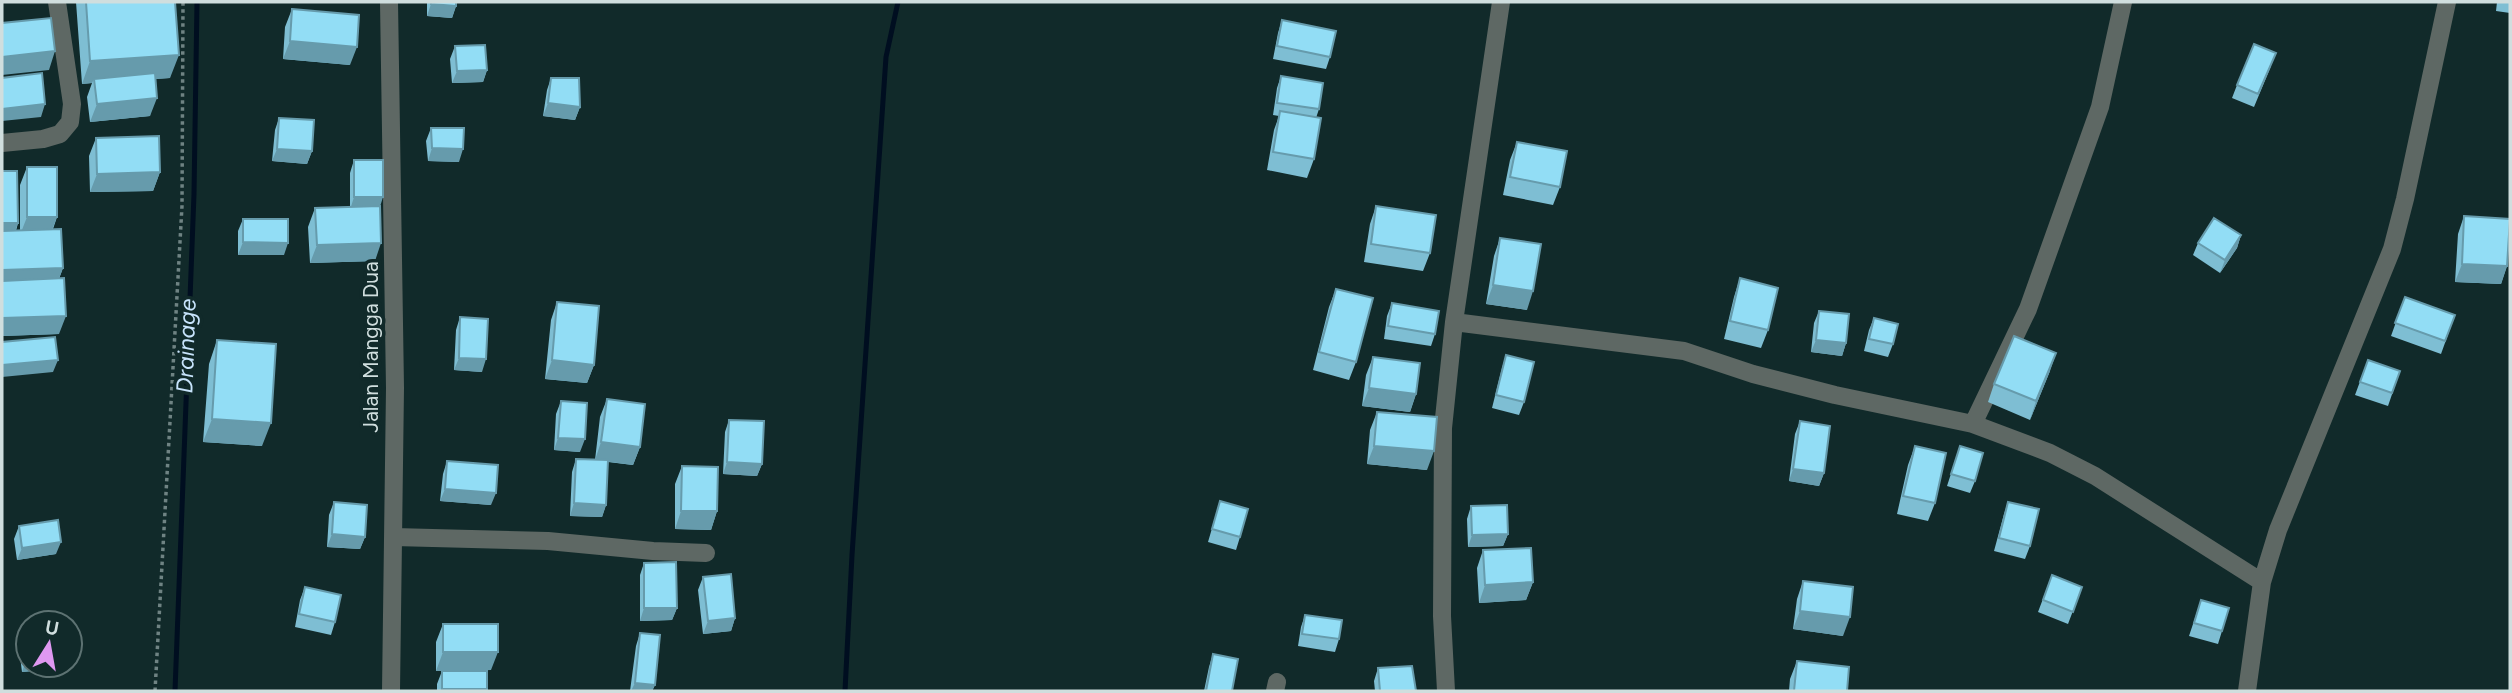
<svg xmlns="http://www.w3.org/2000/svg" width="2512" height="693" viewBox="0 0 2512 693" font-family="Figtree,sans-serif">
	<rect width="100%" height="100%" fill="#112a2a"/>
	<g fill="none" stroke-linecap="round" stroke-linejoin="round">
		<path stroke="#000e20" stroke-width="5" d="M 175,691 L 194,194 L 197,2
			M 845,691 L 852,555 L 886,57 L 898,2"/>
		<path stroke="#6f8383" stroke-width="3.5" stroke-dasharray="3.5 3.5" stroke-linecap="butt" d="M 155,691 L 182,206 L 183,2"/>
		<path stroke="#5e6864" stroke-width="18" d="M 389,2 L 395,388 L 391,691
			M 2,143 L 43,139 L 60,134 L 70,122 L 72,104 L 57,2
			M 1454,322 L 1684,351 L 1753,374 L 1835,395 L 1973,424 L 2050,453 L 2095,476 L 2262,582
			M 1973,424 L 2028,309 L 2100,107 L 2123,2
			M 394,537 L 548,541 L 653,551 L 706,553
			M 1275,691 L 1277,682
			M 1446,691 L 1442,616 L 1443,428 L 1454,322 L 1501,2
			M 2247,691 L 2262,582 L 2278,530 L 2392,249 L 2405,199 L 2447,2"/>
	</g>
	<path fill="#7ebed3" d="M 76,2 L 175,2 L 170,78 L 155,79 L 150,116 L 90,122 L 87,97 L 92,83 L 82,84 Z
		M 427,2 L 456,2 L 456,6 L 452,18 L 427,16 Z
		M 2497,2 L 2510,2 L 2510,13 L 2496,11 Z
		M 292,9 L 350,65 L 283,59 L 285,27 Z
		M 1282,20 L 1330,57 L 1326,69 L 1273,59 L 1278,33 Z
		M 455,46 L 487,70 L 483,82 L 452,83 L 450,59 Z
		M 2271,66 L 2254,107 L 2232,98 L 2237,85 Z
		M 1281,76 L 1319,109 L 1316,118 L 1314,159 L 1307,178 L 1267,170 L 1274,130 L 1279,116 L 1273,115 L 1277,88 Z
		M 551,78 L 580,107 L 575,120 L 543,116 L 547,90 Z
		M 279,118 L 312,151 L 307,164 L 272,161 L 275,130 Z
		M 431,128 L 459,162 L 428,161 L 426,141 Z
		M 96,138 L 160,172 L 153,191 L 90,192 L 89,156 Z
		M 1517,142 L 1560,187 L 1553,205 L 1503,195 L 1510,160 Z
		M 354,160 L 380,206 L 375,261 L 310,263 L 308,227 L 315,208 L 350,207 L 350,173 Z
		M 27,167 L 57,217 L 53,229 L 63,268 L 59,279 L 59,334 L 2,336 L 2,171 L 18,223 L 16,231 L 20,230 L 20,185 Z
		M 1376,206 L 1430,253 L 1423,271 L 1364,262 L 1370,224 Z
		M 2464,216 L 2507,266 L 2501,284 L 2455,282 L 2458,234 Z
		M 243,219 L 284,255 L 238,255 L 238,231 Z
		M 2241,235 L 2237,248 L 2220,273 L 2193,255 L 2198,243 Z
		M 1500,238 L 1527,310 L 1486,304 L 1494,256 Z
		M 1740,278 L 1768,330 L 1761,348 L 1724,339 L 1734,297 Z
		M 1336,289 L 1356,362 L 1349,380 L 1313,370 L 1329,307 Z
		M 2405,297 L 2455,315 L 2441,354 L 2391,336 Z
		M 557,302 L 594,365 L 587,383 L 545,379 L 551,320 Z
		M 1392,303 L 1435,334 L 1431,346 L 1384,339 L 1387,316 Z
		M 1819,311 L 1846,343 L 1842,356 L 1811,352 L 1814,323 Z
		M 460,317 L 482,372 L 454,370 L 456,330 Z
		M 1874,318 L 1893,344 L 1888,357 L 1864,351 L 1869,330 Z
		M 217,340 L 262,446 L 203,442 L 209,364 Z
		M 1506,355 L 1524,402 L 1519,415 L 1492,408 L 1502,368 Z
		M 1373,357 L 1416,394 L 1410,412 L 1362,406 L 1366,375 Z
		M 2368,360 L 2400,371 L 2388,406 L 2355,395 Z
		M 2050,371 L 2030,420 L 1988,402 L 1994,384 Z
		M 607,399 L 640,447 L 633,465 L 608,462 L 606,505 L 602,517 L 570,516 L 572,472 L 576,459 L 595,460 L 600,417 Z
		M 561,401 L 580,452 L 554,450 L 556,414 Z
		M 1377,412 L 1427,470 L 1367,464 L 1370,430 Z
		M 729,420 L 762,464 L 757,476 L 723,474 L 725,432 Z
		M 1800,421 L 1824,473 L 1819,486 L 1789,481 L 1795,434 Z
		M 1915,446 L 1935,503 L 1928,521 L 1897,514 L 1908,465 Z
		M 1960,446 L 1975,481 L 1970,493 L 1947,486 Z
		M 447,461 L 491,505 L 440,501 L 443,474 Z
		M 682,466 L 717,511 L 711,530 L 675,529 L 675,484 Z
		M 1220,501 L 1240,537 L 1236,550 L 1208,542 Z
		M 334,502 L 365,537 L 360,549 L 327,547 L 329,515 Z
		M 2008,502 L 2030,546 L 2025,559 L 1994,551 L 2004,514 Z
		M 1471,506 L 1508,534 L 1503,546 L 1468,547 L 1467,519 Z
		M 19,526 L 56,554 L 17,560 L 14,539 Z
		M 1483,550 L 1533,582 L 1526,600 L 1479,603 L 1477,568 Z
		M 644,563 L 677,608 L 672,620 L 640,621 L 640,575 Z
		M 2052,575 L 2082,587 L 2068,624 L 2038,612 Z
		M 703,577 L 735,618 L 731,631 L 703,634 L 698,590 Z
		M 1803,581 L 1843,636 L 1793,629 L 1797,599 Z
		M 305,587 L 335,622 L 331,635 L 295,627 L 300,600 Z
		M 2201,600 L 2222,631 L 2218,644 L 2189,636 Z
		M 1305,615 L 1339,639 L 1335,652 L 1298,646 L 1301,627 Z
		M 443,624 L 491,670 L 436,671 L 436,642 Z
		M 640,633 L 655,685 L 652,691 L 630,691 L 636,646 Z
		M 25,643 L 54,669 L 22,672 L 20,656 Z
		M 1213,654 L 1232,691 L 1204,691 L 1209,667 Z
		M 1797,661 L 1847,691 L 1789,691 L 1790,679 Z
		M 1378,668 L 1416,691 L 1375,691 L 1374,681 Z
		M 442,671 L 487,689 L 486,691 L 437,691 L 437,684 Z"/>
	<path fill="#669bac" d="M 431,4 L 456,6 L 452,18 L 427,16 Z
		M 290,41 L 357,47 L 350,65 L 283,59 Z
		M 55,51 L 49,70 L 2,75 L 2,57 Z
		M 179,55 L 170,78 L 95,83 L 94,79 L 92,83 L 82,84 L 90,61 Z
		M 487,70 L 483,82 L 452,83 L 457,71 Z
		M 157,98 L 150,116 L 90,122 L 97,104 Z
		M 548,103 L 580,107 L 575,120 L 543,116 Z
		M 45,104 L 41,117 L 2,121 L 2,109 Z
		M 432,148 L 463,149 L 459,162 L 428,161 Z
		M 277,149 L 312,151 L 307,164 L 272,161 Z
		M 160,172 L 153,191 L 90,192 L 97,174 Z
		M 354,197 L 383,197 L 379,210 L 350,210 Z
		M 27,217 L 57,217 L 50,235 L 20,235 Z
		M 2,223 L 18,223 L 12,241 L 2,242 Z
		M 2241,235 L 2237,248 L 2220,273 L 2225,260 Z
		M 243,242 L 288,243 L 284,255 L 238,255 Z
		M 381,243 L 375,261 L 310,263 L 317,245 Z
		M 2462,264 L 2507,266 L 2501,284 L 2455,282 Z
		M 63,268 L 56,286 L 2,288 L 2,270 Z
		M 1493,285 L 1533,291 L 1527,310 L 1486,304 Z
		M 66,316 L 59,334 L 2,336 L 2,318 Z
		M 1816,340 L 1846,343 L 1842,356 L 1811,352 Z
		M 2056,353 L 2050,371 L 2030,420 L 2036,401 Z
		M 459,358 L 486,359 L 482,372 L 454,370 Z
		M 58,360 L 53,372 L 2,377 L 2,365 Z
		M 552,360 L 594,365 L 587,383 L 545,379 Z
		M 1369,388 L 1416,394 L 1410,412 L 1362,406 Z
		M 212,419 L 271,423 L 262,446 L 203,442 Z
		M 558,438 L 585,439 L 580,452 L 554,450 Z
		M 601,442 L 640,447 L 633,465 L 595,460 Z
		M 1374,446 L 1434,451 L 1427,470 L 1367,464 Z
		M 727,462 L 762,464 L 757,476 L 723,474 Z
		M 1793,469 L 1824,473 L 1819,486 L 1789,481 Z
		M 445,489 L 496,493 L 491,505 L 440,501 Z
		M 574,503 L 606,505 L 602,517 L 570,516 Z
		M 681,511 L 717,511 L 711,530 L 675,529 Z
		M 332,534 L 365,537 L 360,549 L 327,547 Z
		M 1508,534 L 1503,546 L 1468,547 L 1472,535 Z
		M 61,542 L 56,554 L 17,560 L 22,548 Z
		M 1533,582 L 1526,600 L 1479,603 L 1485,585 Z
		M 644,608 L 677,608 L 672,620 L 640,621 Z
		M 1800,611 L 1850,617 L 1843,636 L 1793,629 Z
		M 735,618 L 731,631 L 703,634 L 708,621 Z
		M 443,652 L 498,652 L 491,670 L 436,671 Z
		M 28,659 L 28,665 L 55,665 L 54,669 L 22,672 L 26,660 Z
		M 635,683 L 655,685 L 652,691 L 631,691 Z
		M 442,689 L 487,689 L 486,691 L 441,691 Z"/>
	<path fill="#92ddf5" stroke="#669bac" stroke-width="2" d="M 86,2 L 175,2 L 179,55 L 90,61 Z
		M 431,2 L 456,2 L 456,6 L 431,4 Z
		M 292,9 L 359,15 L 357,47 L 290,41 Z
		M 51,18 L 55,51 L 2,57 L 2,23 Z
		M 1282,20 L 1336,31 L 1330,57 L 1277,46 Z
		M 2254,44 L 2276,53 L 2258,94 L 2237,85 Z
		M 485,45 L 487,70 L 457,71 L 455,46 Z
		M 42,73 L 45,104 L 2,109 L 2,78 Z
		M 155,73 L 157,98 L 97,104 L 94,79 Z
		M 1281,76 L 1323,83 L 1319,109 L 1277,103 Z
		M 551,78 L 579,78 L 580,107 L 548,103 Z
		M 1280,111 L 1321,118 L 1314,159 L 1273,152 Z
		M 279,118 L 314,120 L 312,151 L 277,149 Z
		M 431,128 L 464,128 L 463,149 L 432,148 Z
		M 159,136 L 160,172 L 97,174 L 96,138 Z
		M 1517,142 L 1567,151 L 1560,187 L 1510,177 Z
		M 354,160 L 383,160 L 383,197 L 354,197 Z
		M 27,167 L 57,167 L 57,217 L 27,217 Z
		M 2,171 L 17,171 L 18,223 L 2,223 Z
		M 380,206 L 381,243 L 317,245 L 315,208 Z
		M 1376,206 L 1436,215 L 1430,253 L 1371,244 Z
		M 2464,216 L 2510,219 L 2507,266 L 2462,264 Z
		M 2214,218 L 2241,235 L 2225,260 L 2198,243 Z
		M 243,219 L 288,219 L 288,243 L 243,242 Z
		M 61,229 L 63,268 L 2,270 L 2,231 Z
		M 1500,238 L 1541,244 L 1533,291 L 1493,285 Z
		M 64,278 L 66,316 L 2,318 L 2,281 Z
		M 1740,278 L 1778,288 L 1768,330 L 1730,321 Z
		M 1336,289 L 1373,298 L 1356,362 L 1319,352 Z
		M 2405,297 L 2455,315 L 2445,341 L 2395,323 Z
		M 557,302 L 599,306 L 594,365 L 552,360 Z
		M 1392,303 L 1439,311 L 1435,334 L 1388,326 Z
		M 1819,311 L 1849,314 L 1846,343 L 1816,340 Z
		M 460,317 L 488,319 L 486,359 L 459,358 Z
		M 1874,318 L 1898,324 L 1893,344 L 1869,339 Z
		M 2014,336 L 2056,353 L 2036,401 L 1994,384 Z
		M 55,337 L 58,360 L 2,365 L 2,342 Z
		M 217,340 L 276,344 L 271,423 L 212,419 Z
		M 1506,355 L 1534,362 L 1524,402 L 1496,395 Z
		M 1373,357 L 1420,363 L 1416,394 L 1369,388 Z
		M 2368,360 L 2400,371 L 2392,393 L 2360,382 Z
		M 607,399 L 645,404 L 640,447 L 601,442 Z
		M 561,401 L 587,403 L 585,439 L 558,438 Z
		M 1377,412 L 1437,417 L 1434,451 L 1374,446 Z
		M 729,420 L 764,421 L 762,464 L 727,462 Z
		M 1800,421 L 1830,426 L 1824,473 L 1793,469 Z
		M 1915,446 L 1946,453 L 1935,503 L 1903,496 Z
		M 1960,446 L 1983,453 L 1975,481 L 1951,474 Z
		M 576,459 L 608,460 L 606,505 L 574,503 Z
		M 447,461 L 498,465 L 496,493 L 445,489 Z
		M 682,466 L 718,467 L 717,511 L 681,511 Z
		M 1220,501 L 1248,509 L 1240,537 L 1212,529 Z
		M 334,502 L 367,505 L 365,537 L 332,534 Z
		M 2008,502 L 2039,509 L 2030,546 L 1999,538 Z
		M 1507,505 L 1508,534 L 1472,535 L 1471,506 Z
		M 58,520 L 61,542 L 22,548 L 19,526 Z
		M 1531,548 L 1533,582 L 1485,585 L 1483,550 Z
		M 676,562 L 677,608 L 644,608 L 644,563 Z
		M 731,574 L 735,618 L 708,621 L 703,577 Z
		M 2052,575 L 2082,587 L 2073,612 L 2043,600 Z
		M 1803,581 L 1853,587 L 1850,617 L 1800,611 Z
		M 305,587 L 341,595 L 335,622 L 299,614 Z
		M 2201,600 L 2229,608 L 2222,631 L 2194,623 Z
		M 1305,615 L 1342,620 L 1339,639 L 1302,634 Z
		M 443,624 L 498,624 L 498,652 L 443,652 Z
		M 640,633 L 660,635 L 655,685 L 635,683 Z
		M 25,643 L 28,643 L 28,659 L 26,660 Z
		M 1213,654 L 1238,659 L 1232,691 L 1206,691 Z
		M 1797,661 L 1849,667 L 1847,691 L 1794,691 Z
		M 1412,666 L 1416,691 L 1380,691 L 1378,668 Z
		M 442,671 L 487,671 L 487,689 L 442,689 Z"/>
	<g text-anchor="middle" stroke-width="7" stroke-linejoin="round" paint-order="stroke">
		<g font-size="21" fill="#d0dede" stroke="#112a2a">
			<text transform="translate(371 347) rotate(-90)" y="7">Jalan Mangga Dua</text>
		</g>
		<g font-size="23" font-style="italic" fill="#c8e4fc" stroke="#112a2a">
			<text transform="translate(186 346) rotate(-88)" y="8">Drainage</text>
		</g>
	</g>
	<rect width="2512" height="693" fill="none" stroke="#d0dede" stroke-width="7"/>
	<g transform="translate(49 644) rotate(11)"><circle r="33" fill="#112a2a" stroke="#5d7272" stroke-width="2"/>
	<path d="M0-5L12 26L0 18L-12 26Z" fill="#df98f1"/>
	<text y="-10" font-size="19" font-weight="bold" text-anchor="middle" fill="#d0dede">U</text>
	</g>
</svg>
